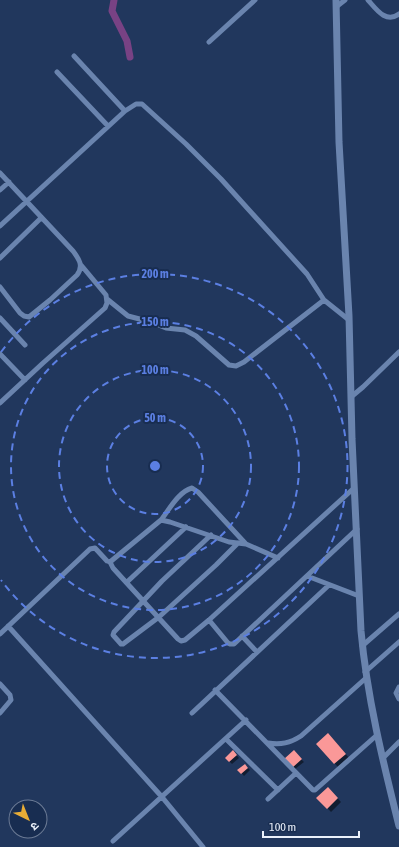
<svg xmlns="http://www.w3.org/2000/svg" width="399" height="847" viewBox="0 0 399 847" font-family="'Asap Condensed','Noto Sans Devanagari',sans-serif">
	<rect width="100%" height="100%" fill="#21375d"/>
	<path fill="#0007" d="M 332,738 L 349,758 L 338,767 L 317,744 Z
		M 233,751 L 239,758 L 232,764 L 226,758 Z
		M 294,752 L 304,762 L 295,769 L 286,759 Z
		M 245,765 L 250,770 L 244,776 L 239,770 Z
		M 328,788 L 341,802 L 331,812 L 318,798 Z"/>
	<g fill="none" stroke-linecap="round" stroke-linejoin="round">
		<path stroke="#784284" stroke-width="7" d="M 114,0 L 112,11 L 127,41 L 130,57"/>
	</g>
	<path fill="#fa9898" d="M 328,733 L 346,754 L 334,764 L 316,744 Z
		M 233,750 L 237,755 L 229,762 L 225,758 Z
		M 294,750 L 302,759 L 292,768 L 284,759 Z
		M 245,764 L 248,768 L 241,774 L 237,770 Z
		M 328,787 L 338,798 L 327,809 L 316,798 Z"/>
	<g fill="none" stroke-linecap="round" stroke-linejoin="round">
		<path stroke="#6a84ae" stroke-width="5" d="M 368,0 C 376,9 386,24 399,14
			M 336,7 L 345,0
			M 209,42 L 255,0
			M 74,56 L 125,111
			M 57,72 L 108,126
			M 0,173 L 73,251 C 79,259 84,266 77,275 L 50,300 L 29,317 L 24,316 L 20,313 L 0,287
			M 0,190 L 9,182
			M 0,226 L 125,111 L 136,104 L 142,104 L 186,144 L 221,179 L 307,274 L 324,300
			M 0,258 L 41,218
			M 107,299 L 128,316 L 151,322 L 166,328 L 185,330 L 196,336 L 229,365 L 236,366 L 244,362 L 324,300 L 349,320
			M 0,318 L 25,345
			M 0,354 L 25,380
			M 351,397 L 363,387 L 399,352
			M 0,403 L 43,363 L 105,308 L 107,303 L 106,295 L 81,265
			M 161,520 C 169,510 178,492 192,488 L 198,492 L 245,543
			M 211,535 L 162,581 L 114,632 L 113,635 L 121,644 L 123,644 L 159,617 L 216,565 L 238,543
			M 110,562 L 113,568 L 178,639 L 181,641 L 185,640 L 209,620 L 354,488
			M 307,576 L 359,596
			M 127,582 L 186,527
			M 209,620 L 228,643 L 230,644 L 234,644 L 357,529
			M 8,626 L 162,797 L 203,847
			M 0,634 L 90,549 L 95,548 L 107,561 L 110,562 L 161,520 L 170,522 L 229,542 L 246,544 L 278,558
			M 242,636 L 257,652
			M 362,646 L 399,614
			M 365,672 L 399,642
			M 0,684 L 10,695 L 11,700 L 0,713
			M 399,687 L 396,693 L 399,699
			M 215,690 L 313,790 L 315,790 L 377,735
			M 192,713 L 329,585
			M 226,739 L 278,790
			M 268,743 C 281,745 290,743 301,736 L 366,678
			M 383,758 L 399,742
			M 268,799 L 296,773
			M 113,841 L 246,720"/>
		<path stroke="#6a84ae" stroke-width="7" d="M 336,0 L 339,142 L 349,316 L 352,439 L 361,631 C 367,697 383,762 399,826"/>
	</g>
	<g fill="none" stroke="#5b7fe2" stroke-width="2" stroke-dasharray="7 5">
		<circle cx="155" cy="466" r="48"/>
		<circle cx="155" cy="466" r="96"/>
		<circle cx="155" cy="466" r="144"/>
		<path d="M1 352A192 192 0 1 1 1 580"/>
	</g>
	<circle cx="155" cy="466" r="6" fill="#5b7fe2" stroke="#182d51" stroke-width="2"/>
	<g font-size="12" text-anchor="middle" font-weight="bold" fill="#5b7fe2" stroke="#182d51" stroke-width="4" stroke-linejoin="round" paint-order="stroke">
		<text x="155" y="278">200 m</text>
		<text x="155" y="326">150 m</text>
		<text x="155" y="374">100 m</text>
		<text x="155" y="422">50 m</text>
	</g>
	<g transform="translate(28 819) rotate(137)"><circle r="19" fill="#182d51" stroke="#6c7b95"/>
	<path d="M0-3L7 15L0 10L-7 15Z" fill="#e7ac36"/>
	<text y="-6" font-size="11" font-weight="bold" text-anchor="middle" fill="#ebf1fb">उ</text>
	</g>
	<path d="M263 831v6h96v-6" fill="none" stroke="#ebf1fb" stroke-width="2"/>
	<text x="269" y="831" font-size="12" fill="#ebf1fb" stroke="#182d51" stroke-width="3" paint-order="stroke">100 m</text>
</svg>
